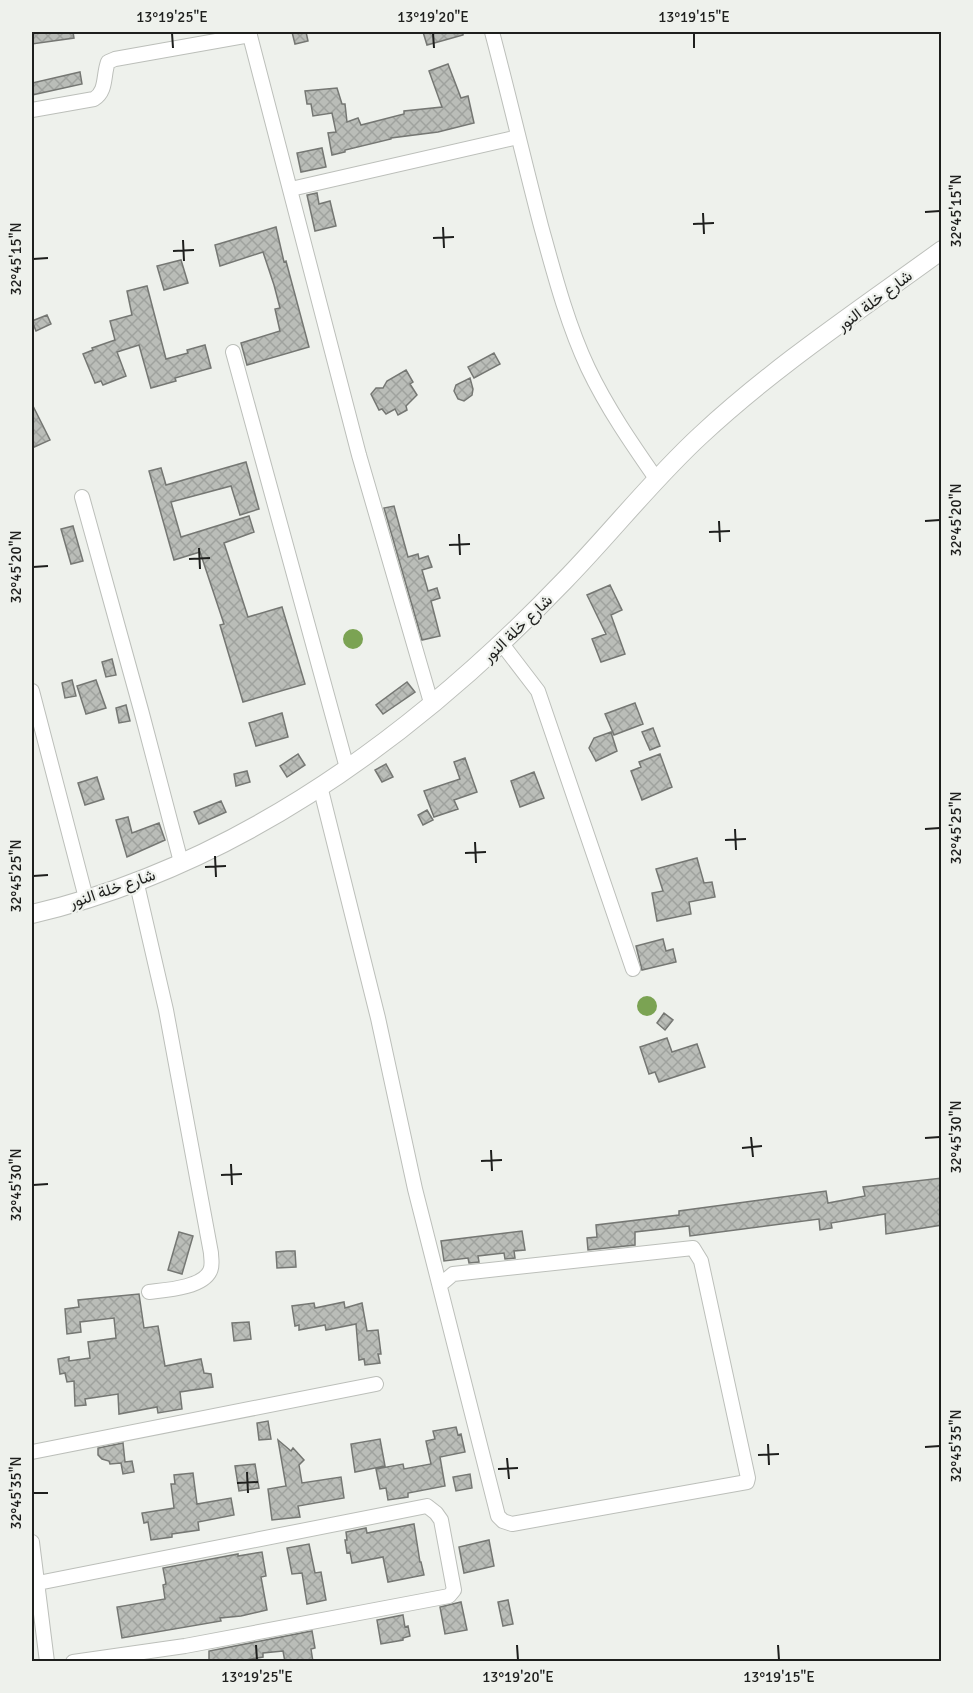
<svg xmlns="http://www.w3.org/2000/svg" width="973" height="1693" viewBox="0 0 973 1693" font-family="Signika,Vazirmatn,sans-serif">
	<defs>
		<pattern id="building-cross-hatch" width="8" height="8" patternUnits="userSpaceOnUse" patternTransform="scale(1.5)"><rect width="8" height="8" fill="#babdb8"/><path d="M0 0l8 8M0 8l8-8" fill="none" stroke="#9fa29e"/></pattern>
	</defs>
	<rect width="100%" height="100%" fill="#eef1ec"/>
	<path fill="#7ba353" d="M343 639a10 10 0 1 1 20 0a10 10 0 1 1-20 0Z
		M637 1006a10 10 0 1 1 20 0a10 10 0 1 1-20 0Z"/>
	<path fill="url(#building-cross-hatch)" stroke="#757773" stroke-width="1.5" d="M 43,32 L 73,32 L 74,38 L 32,44 L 32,33 Z
		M 292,32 L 306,32 L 308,41 L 295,44 Z
		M 423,32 L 463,32 L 463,35 L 427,45 Z
		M 448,64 L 461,98 L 468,96 L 474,123 L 438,132 L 391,138 L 391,139 L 345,150 L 345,152 L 332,155 L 328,133 L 336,132 L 332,113 L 313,116 L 311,104 L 307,104 L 305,91 L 337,88 L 342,104 L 345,104 L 347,122 L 358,118 L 361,125 L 404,114 L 404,111 L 442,107 L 429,71 Z
		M 80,72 L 82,84 L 32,95 L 32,83 Z
		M 322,148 L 326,167 L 301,172 L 297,153 Z
		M 317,193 L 319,204 L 330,201 L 336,226 L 315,231 L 307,195 Z
		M 276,227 L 284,262 L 286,261 L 309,347 L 247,365 L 241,343 L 280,331 L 275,309 L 280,308 L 274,285 L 263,252 L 220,266 L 215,245 Z
		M 181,260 L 188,283 L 164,290 L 157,266 Z
		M 147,286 L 166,359 L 188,353 L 187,350 L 205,345 L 211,368 L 175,378 L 176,381 L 151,388 L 139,345 L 117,352 L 126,376 L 103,385 L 101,381 L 95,383 L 83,354 L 93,350 L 92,348 L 115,340 L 110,321 L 132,315 L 127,291 Z
		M 47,315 L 51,324 L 36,331 L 32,321 Z
		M 494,353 L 500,364 L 474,378 L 468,367 Z
		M 406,370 L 413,382 L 410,384 L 417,395 L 406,406 L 407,410 L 398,415 L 395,409 L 386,414 L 382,409 L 379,410 L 371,394 L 376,388 L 383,388 L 387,381 Z
		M 470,378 L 473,389 L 472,395 L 464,401 L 458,399 L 454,391 L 456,385 Z
		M 32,404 L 50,440 L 32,448 Z
		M 246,462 L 259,509 L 240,515 L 231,486 L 171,502 L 181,537 L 249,516 L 254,532 L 224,543 L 248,617 L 282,607 L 305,684 L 243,702 L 220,625 L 224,624 L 200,552 L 174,560 L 149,471 L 161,468 L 166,485 Z
		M 394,506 L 408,557 L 418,554 L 419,559 L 428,556 L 432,567 L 422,570 L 428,591 L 437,588 L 440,598 L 431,601 L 440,636 L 422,640 L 384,508 Z
		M 73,526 L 83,561 L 71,564 L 61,529 Z
		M 610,585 L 622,610 L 611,615 L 625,654 L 601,662 L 592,639 L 606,634 L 587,595 Z
		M 112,659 L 116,675 L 106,677 L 102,662 Z
		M 72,680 L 76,696 L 65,698 L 62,683 Z
		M 96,680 L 106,708 L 86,714 L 77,686 Z
		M 407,682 L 415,692 L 383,714 L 376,705 Z
		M 635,703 L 643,724 L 614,735 L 605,714 Z
		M 126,705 L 130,721 L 119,723 L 116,708 Z
		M 282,713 L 288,737 L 256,746 L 249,723 Z
		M 653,728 L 660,746 L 650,750 L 642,732 Z
		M 611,732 L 617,751 L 596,761 L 589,748 L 594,738 Z
		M 298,754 L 305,765 L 287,777 L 280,766 Z
		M 660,754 L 672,787 L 642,800 L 631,771 L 641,767 L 639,762 Z
		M 465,758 L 477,792 L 454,800 L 458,809 L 434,817 L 424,791 L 460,779 L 454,762 Z
		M 386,764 L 393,777 L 382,782 L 375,770 Z
		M 247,771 L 250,782 L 236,786 L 234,774 Z
		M 534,772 L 544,798 L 520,807 L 511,781 Z
		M 97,777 L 104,799 L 85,805 L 78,783 Z
		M 221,801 L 226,812 L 199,824 L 194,812 Z
		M 427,810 L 433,820 L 423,825 L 418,815 Z
		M 128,817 L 132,833 L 159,823 L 165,840 L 127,857 L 116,820 Z
		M 697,858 L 704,883 L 712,882 L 715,897 L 689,902 L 691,914 L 657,921 L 652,893 L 663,891 L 656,869 Z
		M 663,939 L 666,951 L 673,949 L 676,962 L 642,970 L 636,946 Z
		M 664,1013 L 673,1020 L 665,1030 L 657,1023 Z
		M 667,1038 L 672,1052 L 697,1044 L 705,1067 L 659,1082 L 655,1072 L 649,1074 L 640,1047 Z
		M 942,1178 L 942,1225 L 886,1234 L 885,1214 L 831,1223 L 832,1228 L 820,1230 L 819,1219 L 690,1236 L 689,1226 L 635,1232 L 635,1245 L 588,1250 L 587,1238 L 597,1237 L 596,1225 L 679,1215 L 679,1211 L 826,1191 L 828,1203 L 865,1196 L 863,1187 Z
		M 522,1231 L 525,1250 L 514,1251 L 515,1258 L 505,1259 L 504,1253 L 478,1256 L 479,1262 L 469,1263 L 468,1258 L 444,1261 L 441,1241 Z
		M 179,1232 L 193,1236 L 182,1274 L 168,1270 Z
		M 287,1251 L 295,1251 L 296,1267 L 277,1268 L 276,1252 Z
		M 139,1294 L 144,1328 L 158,1326 L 165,1366 L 201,1359 L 204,1373 L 211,1374 L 213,1387 L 180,1392 L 182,1409 L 158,1413 L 157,1407 L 119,1414 L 118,1394 L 85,1399 L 86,1405 L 75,1406 L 74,1381 L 67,1382 L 65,1373 L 60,1374 L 58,1359 L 69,1357 L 69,1361 L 90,1358 L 88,1342 L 116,1338 L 114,1318 L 80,1322 L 81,1332 L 67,1334 L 65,1309 L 79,1307 L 78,1300 Z
		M 344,1302 L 345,1308 L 362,1303 L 367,1331 L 378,1330 L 381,1354 L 378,1354 L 380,1363 L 365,1365 L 364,1359 L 359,1360 L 356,1324 L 326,1330 L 325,1325 L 299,1330 L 299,1325 L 295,1326 L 292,1306 L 314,1303 L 315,1308 Z
		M 249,1322 L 251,1339 L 234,1341 L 232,1323 Z
		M 268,1421 L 271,1439 L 259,1440 L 257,1423 Z
		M 456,1427 L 458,1435 L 461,1434 L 465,1452 L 440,1457 L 445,1486 L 408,1493 L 408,1497 L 388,1500 L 386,1488 L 380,1489 L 376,1469 L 403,1464 L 404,1469 L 431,1464 L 426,1441 L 435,1439 L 433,1431 Z
		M 380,1439 L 385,1466 L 355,1472 L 351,1444 Z
		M 278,1440 L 291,1451 L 293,1448 L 304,1460 L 299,1465 L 302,1483 L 341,1477 L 344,1498 L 298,1506 L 300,1517 L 272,1520 L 268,1489 L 286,1486 Z
		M 123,1443 L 125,1462 L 132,1461 L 134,1472 L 123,1474 L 121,1463 L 110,1464 L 109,1461 L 102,1459 L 98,1455 L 98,1448 Z
		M 255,1464 L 259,1488 L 239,1491 L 235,1466 Z
		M 193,1473 L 197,1504 L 231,1498 L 234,1515 L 198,1522 L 199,1530 L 172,1534 L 172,1537 L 151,1540 L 148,1522 L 144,1523 L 142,1513 L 174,1508 L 171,1484 L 175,1484 L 174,1475 Z
		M 470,1474 L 472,1488 L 456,1491 L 453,1477 Z
		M 414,1524 L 420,1562 L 421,1562 L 424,1575 L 388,1582 L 383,1557 L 352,1563 L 350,1552 L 347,1553 L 345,1540 L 347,1540 L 346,1532 L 366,1528 L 367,1533 Z
		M 489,1540 L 494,1566 L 464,1573 L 459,1547 Z
		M 309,1544 L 315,1573 L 321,1572 L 326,1600 L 307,1604 L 302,1573 L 292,1574 L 287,1548 Z
		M 262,1552 L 266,1576 L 261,1577 L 267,1610 L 241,1616 L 220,1618 L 221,1621 L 122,1638 L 117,1607 L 165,1599 L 163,1585 L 166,1584 L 163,1568 L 238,1554 L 238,1556 Z
		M 508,1600 L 513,1624 L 503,1626 L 498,1602 Z
		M 461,1602 L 467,1630 L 445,1634 L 440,1607 Z
		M 403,1615 L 405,1627 L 408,1626 L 410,1636 L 403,1638 L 403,1640 L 381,1644 L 377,1620 Z
		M 312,1631 L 315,1648 L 311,1649 L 313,1662 L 285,1662 L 283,1651 L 263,1653 L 263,1657 L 233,1662 L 209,1662 L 209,1651 Z"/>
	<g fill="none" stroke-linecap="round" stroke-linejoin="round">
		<defs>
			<path id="street" d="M 249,32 L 359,455 L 432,706
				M 492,32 C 509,96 524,161 541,226 C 554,273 567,323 588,368 C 607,408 632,444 657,480
				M 32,110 L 94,99 C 107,91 103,75 108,62 L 115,59 L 250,35
				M 291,189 L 518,137
				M 233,352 L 347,768
				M 82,497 L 141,710 L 181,862
				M 502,644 L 538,691 L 633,969
				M 32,691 L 86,898
				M 320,786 L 378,1018 L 415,1189 L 498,1516 L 503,1521 L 512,1524 L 747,1482 L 748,1478 L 701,1261 L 693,1248 L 453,1274 L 440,1285
				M 136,880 L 166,1010 L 211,1253 C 211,1259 213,1265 210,1271 C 202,1288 165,1290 149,1292
				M 32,1452 L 376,1384
				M 32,1542 L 47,1662
				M 38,1583 L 427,1506 L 436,1513 L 441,1520 L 454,1590 L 449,1596 L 185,1646 L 73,1662"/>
			<path id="secondary" d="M 32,914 C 240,865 418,733 564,581 C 610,534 652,480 701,435 C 775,366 861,309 942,250"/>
		</defs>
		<use href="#street" stroke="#bcbfba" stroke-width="16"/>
		<use href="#secondary" stroke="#bcbfba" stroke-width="20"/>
		<use href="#street" stroke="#fff" stroke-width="14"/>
		<use href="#secondary" stroke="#fff" stroke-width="18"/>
	</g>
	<path fill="none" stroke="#1e1f1d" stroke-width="2" d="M 172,33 L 173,48M 433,33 L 434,48M 694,33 L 694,48M 925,212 L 940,211M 703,213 L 704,234M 693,224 L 714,223M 443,227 L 444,248M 433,238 L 454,237M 183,240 L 184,261M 173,251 L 194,250M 33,259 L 48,258M 719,521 L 720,542M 925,521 L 940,520M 709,532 L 730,531M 459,534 L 460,555M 449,545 L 470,544M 199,548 L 200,569M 189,559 L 210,558M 33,567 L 48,566M 735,829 L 736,850M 925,829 L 940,828M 725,840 L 746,839M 475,842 L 476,863M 465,853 L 486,852M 215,856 L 216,877M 205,867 L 226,866M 33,876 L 48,875M 751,1137 L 753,1157M 925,1138 L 940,1137M 742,1148 L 762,1146M 491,1150 L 492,1171M 481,1161 L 502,1160M 231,1164 L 232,1185M 221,1175 L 242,1174M 33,1185 L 48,1184M 768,1444 L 769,1465M 925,1447 L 940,1446M 758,1455 L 779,1454M 507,1458 L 509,1479M 498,1469 L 518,1468M 247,1472 L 248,1493M 237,1483 L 258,1482M 33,1493 L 48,1493M 256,1645 L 257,1660M 517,1645 L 518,1660M 778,1645 L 779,1660"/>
	<g text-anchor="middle" stroke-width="4.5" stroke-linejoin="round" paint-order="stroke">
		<g font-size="16" fill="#1e1f1d" stroke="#eef1ec">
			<text transform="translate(874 300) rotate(-37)" y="6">شارع خلة النور</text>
			<text transform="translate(517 628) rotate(-44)" y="6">شارع خلة النور</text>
			<text transform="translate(112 888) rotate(-19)" y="6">شارع خلة النور</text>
		</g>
	</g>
	<rect width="973" height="1693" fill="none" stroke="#eef1ec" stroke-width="66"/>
	<rect x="33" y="33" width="907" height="1627" fill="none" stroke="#1e1f1d" stroke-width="2"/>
	<g font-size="15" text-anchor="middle" fill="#1e1f1d">
		<text x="172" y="22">13°19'25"E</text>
		<text x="433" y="22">13°19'20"E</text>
		<text x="694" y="22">13°19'15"E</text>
		<text transform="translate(956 211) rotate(-90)" y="5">32°45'15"N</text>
		<text transform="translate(16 259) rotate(-90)" y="5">32°45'15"N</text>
		<text transform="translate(956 520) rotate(-90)" y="5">32°45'20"N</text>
		<text transform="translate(16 567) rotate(-90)" y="5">32°45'20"N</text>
		<text transform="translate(956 828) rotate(-90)" y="5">32°45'25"N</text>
		<text transform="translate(16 876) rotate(-90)" y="5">32°45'25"N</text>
		<text transform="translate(956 1137) rotate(-90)" y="5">32°45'30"N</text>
		<text transform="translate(16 1185) rotate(-90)" y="5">32°45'30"N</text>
		<text transform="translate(956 1446) rotate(-90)" y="5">32°45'35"N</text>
		<text transform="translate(16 1493) rotate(-90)" y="5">32°45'35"N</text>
		<text x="257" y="1682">13°19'25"E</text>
		<text x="518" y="1682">13°19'20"E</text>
		<text x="779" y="1682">13°19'15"E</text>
	</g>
</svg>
